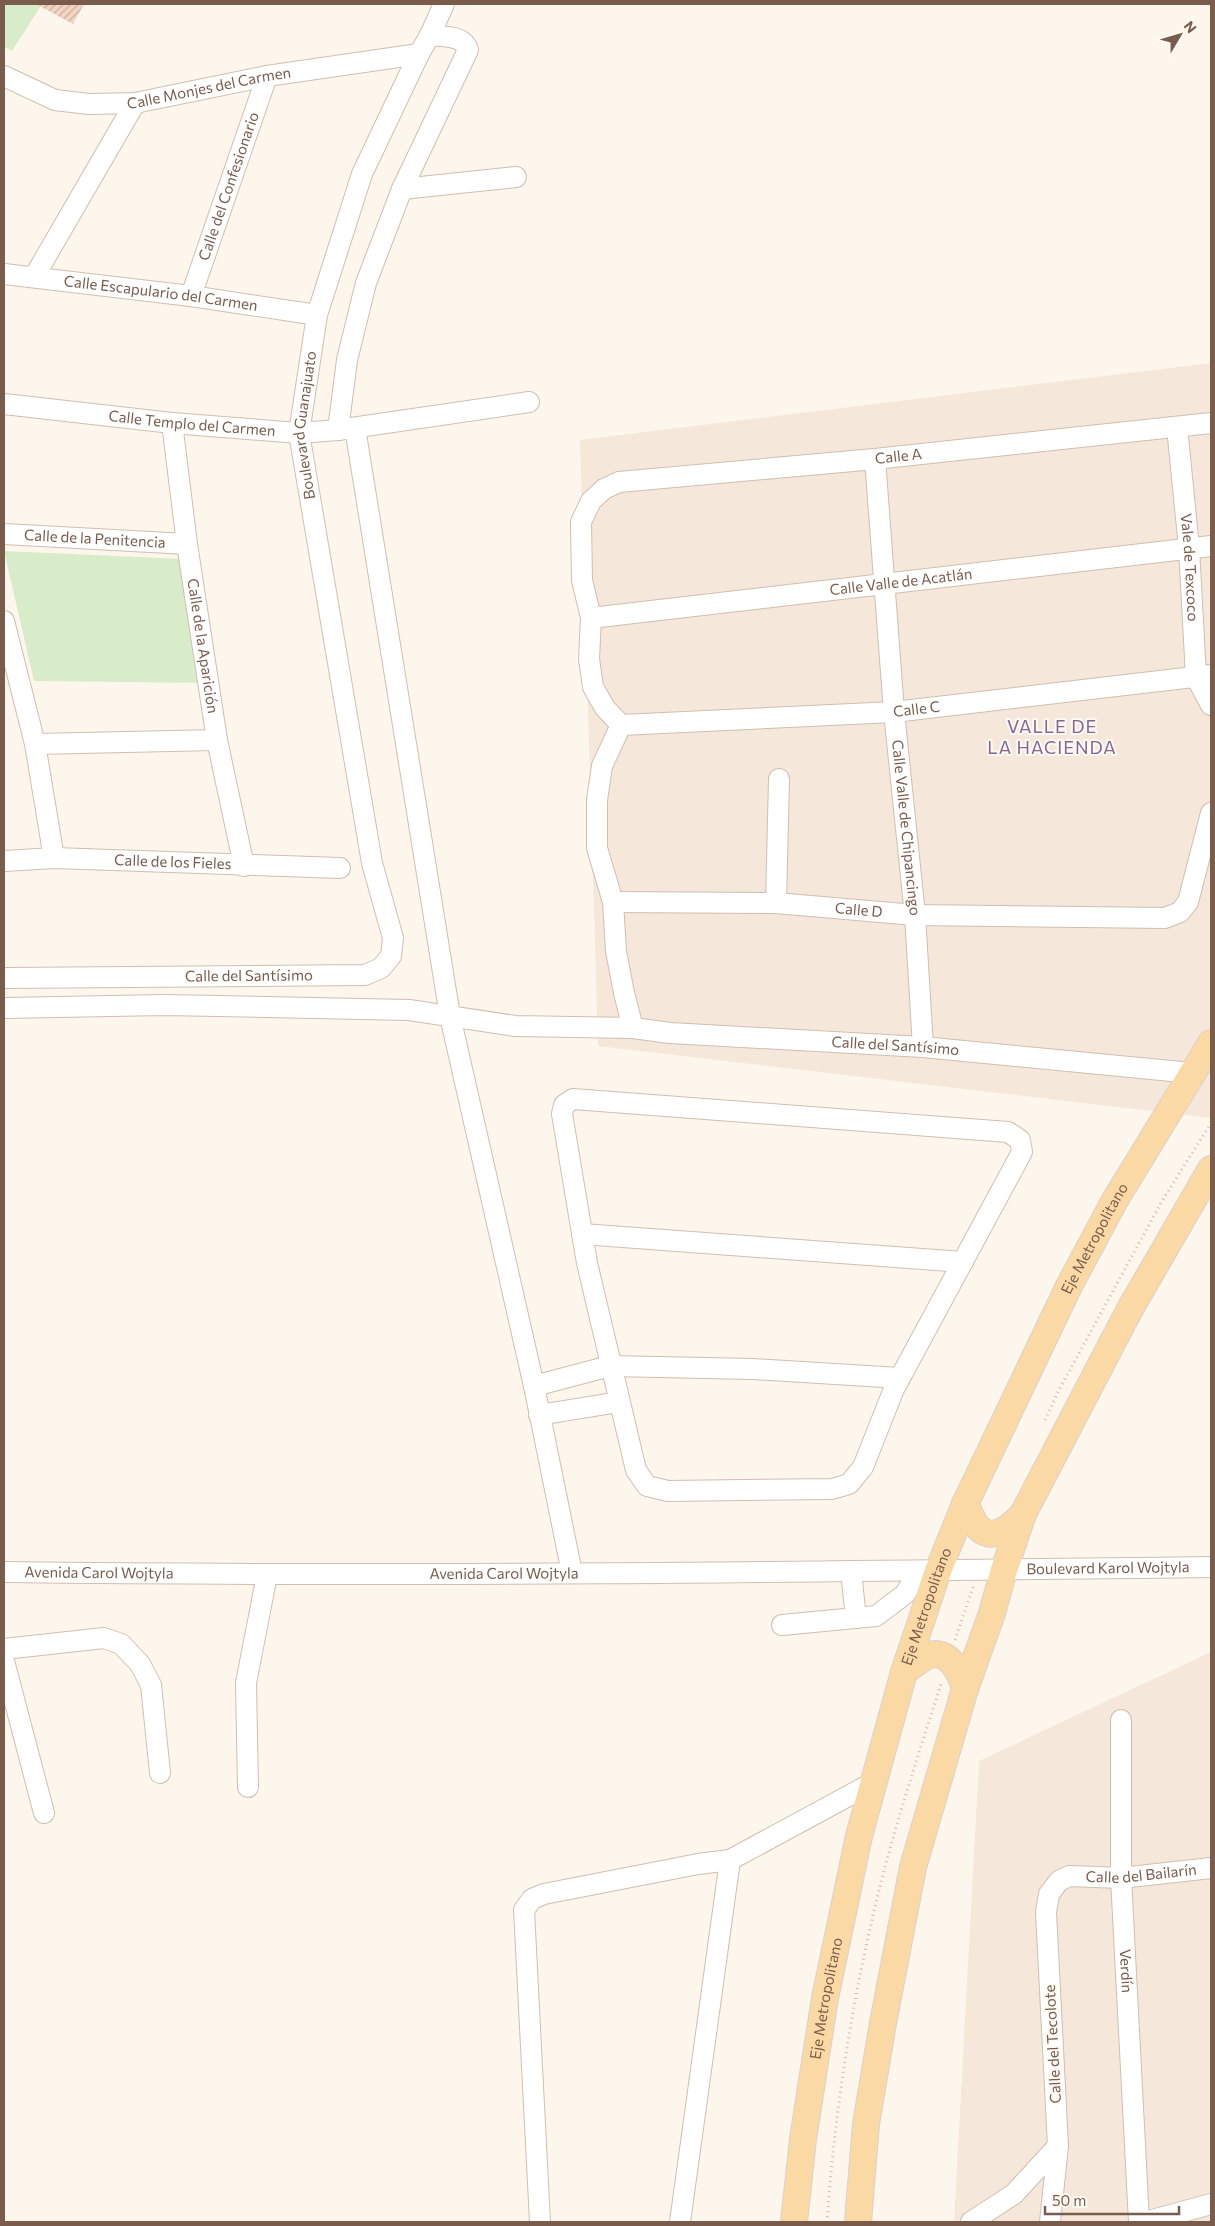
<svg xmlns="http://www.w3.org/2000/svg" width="1215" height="2226" viewBox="0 0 1215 2226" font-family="Commissioner,sans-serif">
	<defs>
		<pattern id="building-hatch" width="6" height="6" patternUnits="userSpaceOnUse" patternTransform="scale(1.25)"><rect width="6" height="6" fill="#f3d5c3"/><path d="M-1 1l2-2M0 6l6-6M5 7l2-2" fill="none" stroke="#cab0a1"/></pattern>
	</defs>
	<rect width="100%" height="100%" fill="#fdf6ec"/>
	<path fill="#f5e8da" d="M 1211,363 L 1211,1118 L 598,1046 L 580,440 Z
		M 1211,1652 L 1211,2222 L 954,2222 L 979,1761 Z"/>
	<path fill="#d8ecc9" d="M 4,4 L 42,4 L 12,51 L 4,47 Z
		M 4,551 L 183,559 L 208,683 L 34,681 Z"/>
	<path fill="url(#building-hatch)" d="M 36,4 L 84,4 L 73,24 Z"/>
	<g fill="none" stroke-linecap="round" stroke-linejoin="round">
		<defs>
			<g id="minor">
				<path id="s1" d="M 4,76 L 55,100 L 89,104 L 135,103 L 267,76 L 419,54"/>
				<path d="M 402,189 L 516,177"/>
				<path id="s2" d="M 4,274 L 191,296 L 317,315"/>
				<path d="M 34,277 L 135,103"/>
				<path id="s3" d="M 191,296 L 267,76"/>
				<path id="s4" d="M 4,404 L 172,423 L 299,433 L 338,430 L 529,402"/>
				<path id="s5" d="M 172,423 L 187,544 L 217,740 L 244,866"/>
				<path id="s6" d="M 1177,427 L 1189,548 L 1196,677 L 1211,705"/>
				<path d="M 355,428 L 450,1016 L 534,1386 L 572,1573"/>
				<path d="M 338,430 L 347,360 L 366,283 L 402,189 L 468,50 C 464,35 444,37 430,35"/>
				<path id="s7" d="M 875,459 L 894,712 L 915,915 L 923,1047"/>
				<path id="s8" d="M 4,534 L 187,544"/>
				<path id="s9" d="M 591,618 L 1211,546"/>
				<path d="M 4,621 L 35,744 L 54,858"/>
				<path id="s10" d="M 621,725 L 602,766 L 597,800 L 597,848 L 613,902 L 616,951 L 624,993 L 633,1028 L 670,1033 L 923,1047 L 1192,1073"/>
				<path id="s11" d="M 621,725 L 605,708 L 593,687 L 589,659 L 591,618 L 582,580 L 581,522 L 591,501 L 604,489 L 619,482 L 875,459 L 1211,423"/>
				<path id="s12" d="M 621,725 L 894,712 L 1211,675"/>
				<path d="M 35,744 L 217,740"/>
				<path id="s13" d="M 5,861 L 54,858 L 340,868"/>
				<path id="s14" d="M 613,902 L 776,903 L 915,915 L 1165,918 L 1180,912 L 1188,902 L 1211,813"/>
				<path d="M 776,903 L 779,779"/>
				<path id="s15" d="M 4,978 L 365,975 L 381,968 L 391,956 L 393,938 L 372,863 L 299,433 L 317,315 L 362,174 L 419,54 L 430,35 L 444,4"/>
				<path d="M 4,1008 L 165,1005 L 409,1010 L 515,1026 L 633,1028"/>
				<path d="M 573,1099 L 1008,1132 L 1020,1140 L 1022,1152 L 894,1389 L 863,1467 L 849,1484 L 832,1489 L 668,1491 L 647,1486 L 636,1470 L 587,1263 L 562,1114 L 564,1105 Z"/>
				<path d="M 582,1234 L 963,1262"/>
				<path d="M 534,1386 L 610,1366 L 753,1369 L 900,1378"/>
				<path d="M 539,1415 L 619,1402"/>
				<path id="s16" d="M 4,1572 C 406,1577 809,1572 1211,1567"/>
				<path d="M 851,1572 L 856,1618"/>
				<path d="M 782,1625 L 876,1616 L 905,1594 L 919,1571"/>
				<path d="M 4,1649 L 104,1638 L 121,1644 L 140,1664 L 151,1685 L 160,1773"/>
				<path d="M 4,1661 L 44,1813"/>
				<path id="s17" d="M 1121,1720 L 1121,1878 L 1139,2222"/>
				<path d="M 248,1787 L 246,1683 L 267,1575"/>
				<path d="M 540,2222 L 524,1910 L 532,1899 L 544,1894 L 698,1864 L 730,1860 L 874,1782"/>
				<path d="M 680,2222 L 730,1860"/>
				<path d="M 971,2222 L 1014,2194 L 1058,2146"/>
				<path id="s18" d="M 1050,2222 L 1058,2146 L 1046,1912 L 1049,1894 L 1059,1881 L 1069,1876 L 1121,1878 L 1211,1868"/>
				<path d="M 1145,2222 L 1211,2204"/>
			</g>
			<g id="major">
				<path d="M 965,1504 C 969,1510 972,1520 976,1525 C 992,1545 1012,1526 1023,1514"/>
				<path d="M 904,1672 C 911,1667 919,1660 927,1656 C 948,1647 961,1673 965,1689"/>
				<path id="s19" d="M 794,2222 L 803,2139 L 825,1998 L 859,1836 L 904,1672 L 938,1571 L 965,1504 L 1069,1286 L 1115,1200 L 1211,1043"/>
				<path d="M 858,2222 L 866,2124 L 883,2023 L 913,1867 L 965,1689 L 992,1613 L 1004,1570 L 1023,1514 L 1130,1309 L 1211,1169"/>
			</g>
		</defs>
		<use href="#minor" stroke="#d1beb0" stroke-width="22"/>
		<use href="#major" stroke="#dad1cd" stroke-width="28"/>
		<path stroke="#d9b8a5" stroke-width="3" stroke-dasharray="1 4" stroke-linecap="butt" d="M 1045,1420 L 1060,1388 L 1162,1201 L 1211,1123
			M 955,1640 L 973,1587
			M 827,2222 C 834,2121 849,2019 872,1920 C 890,1840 916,1762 941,1684"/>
		<use href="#minor" stroke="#fff" stroke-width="20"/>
		<use href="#major" stroke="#fbd9a5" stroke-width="26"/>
	</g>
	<g text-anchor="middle" stroke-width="4" stroke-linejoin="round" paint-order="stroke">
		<g font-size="15" fill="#7a5c4d" stroke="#fffaf3">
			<text dy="5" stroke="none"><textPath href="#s1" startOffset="212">Calle Monjes del Carmen</textPath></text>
			<text dy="5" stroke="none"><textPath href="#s3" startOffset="116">Calle del Confesionario</textPath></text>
			<text dy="5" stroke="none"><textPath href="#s2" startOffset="158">Calle Escapulario del Carmen</textPath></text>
			<text dy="5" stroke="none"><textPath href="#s4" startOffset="189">Calle Templo del Carmen</textPath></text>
			<text dy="5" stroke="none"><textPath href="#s15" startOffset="934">Boulevard Guanajuato</textPath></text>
			<text dy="5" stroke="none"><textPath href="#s11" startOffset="552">Calle A</textPath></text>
			<text dy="5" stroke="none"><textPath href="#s8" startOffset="91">Calle de la Penitencia</textPath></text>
			<text dy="5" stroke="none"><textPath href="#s6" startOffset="141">Vale de Texcoco</textPath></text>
			<text dy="5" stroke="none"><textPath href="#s9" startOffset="312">Calle Valle de Acatlán</textPath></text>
			<text dy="5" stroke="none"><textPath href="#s5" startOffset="225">Calle de la Aparición</textPath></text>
			<text dy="5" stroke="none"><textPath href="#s12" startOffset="296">Calle C</textPath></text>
			<text dy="5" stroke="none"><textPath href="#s7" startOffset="370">Calle Valle de Chipancingo</textPath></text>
			<text dy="5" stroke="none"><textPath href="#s13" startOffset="168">Calle de los Fieles</textPath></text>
			<text dy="5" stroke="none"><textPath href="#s14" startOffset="246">Calle D</textPath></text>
			<text dy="5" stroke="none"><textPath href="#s15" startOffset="245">Calle del Santísimo</textPath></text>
			<text dy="5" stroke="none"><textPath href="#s10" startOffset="575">Calle del Santísimo</textPath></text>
			<text dy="5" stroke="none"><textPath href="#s19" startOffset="1036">Eje Metropolitano</textPath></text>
			<text dy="5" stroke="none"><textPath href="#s16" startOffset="1104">Boulevard Karol Wojtyla</textPath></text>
			<text dy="5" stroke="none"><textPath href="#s16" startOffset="95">Avenida Carol Wojtyla</textPath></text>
			<text dy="5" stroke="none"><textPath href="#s16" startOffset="500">Avenida Carol Wojtyla</textPath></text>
			<text dy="5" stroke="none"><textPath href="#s19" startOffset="631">Eje Metropolitano</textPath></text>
			<text dy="5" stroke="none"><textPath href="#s18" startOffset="429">Calle del Bailarín</textPath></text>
			<text dy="5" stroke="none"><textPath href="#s17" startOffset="251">Verdín</textPath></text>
			<text dy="5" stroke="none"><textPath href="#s19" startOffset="226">Eje Metropolitano</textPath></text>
			<text transform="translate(1053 2044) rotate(-93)" y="5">Calle del Tecolote</text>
		</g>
		<g font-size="18" letter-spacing="1" fill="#846695" stroke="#fffaf3">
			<text x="1052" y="733">VALLE DE<tspan x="1052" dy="21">LA HACIENDA</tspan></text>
		</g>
	</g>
	<rect width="1215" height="2226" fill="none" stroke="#7a5c4d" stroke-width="10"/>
	<g transform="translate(1180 35) rotate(52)" stroke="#fffaf3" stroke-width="4" paint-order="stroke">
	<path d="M0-4L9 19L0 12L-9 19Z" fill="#7a5c4d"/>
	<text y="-8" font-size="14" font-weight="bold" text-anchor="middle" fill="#7a5c4d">N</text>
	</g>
	<path d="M1045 2206v8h134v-8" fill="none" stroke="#7a5c4d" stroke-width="2.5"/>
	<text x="1052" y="2206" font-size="15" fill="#7a5c4d" stroke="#fffaf3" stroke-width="4" paint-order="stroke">50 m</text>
</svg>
